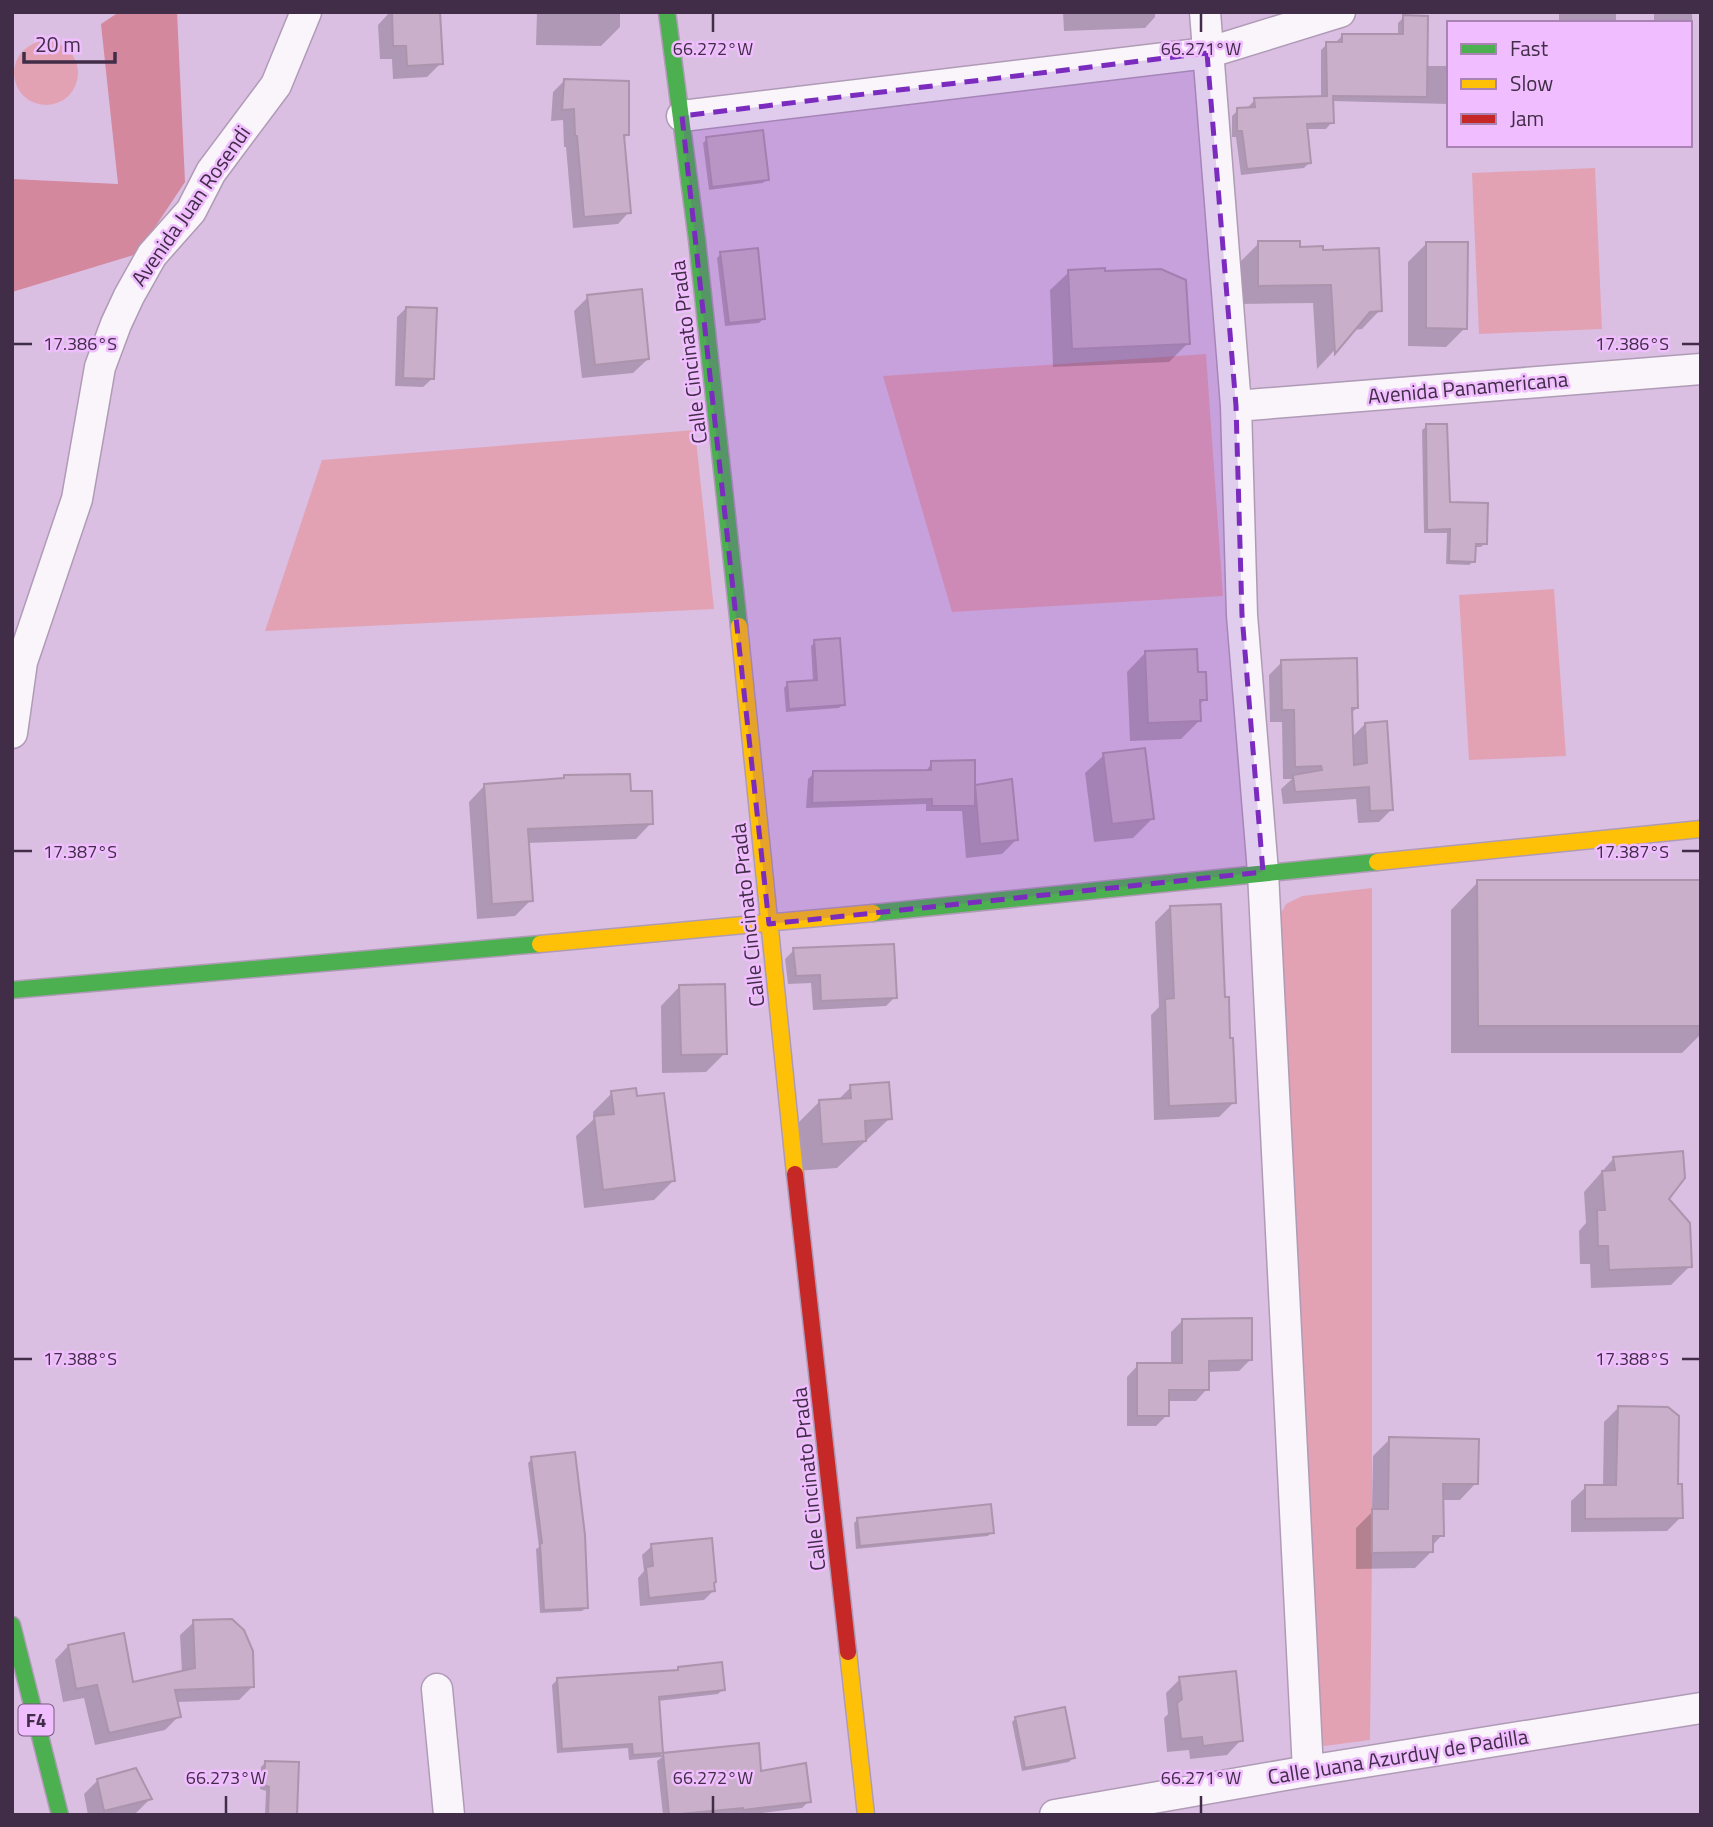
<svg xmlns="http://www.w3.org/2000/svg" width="1713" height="1827" viewBox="0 0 1713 1827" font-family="'Titillium Web',sans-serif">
	<rect width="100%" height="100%" fill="#dabfe3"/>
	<path fill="#e2a2b4" d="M14 73a32 32 0 1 1 64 0a32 32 0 1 1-64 0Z
		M 1595,168 L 1602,329 L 1479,334 L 1472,173 Z
		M 1206,354 L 1223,596 L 952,612 L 883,376 Z
		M 695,430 L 714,609 L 265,631 L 322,460 Z
		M 1554,589 L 1566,756 L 1469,760 L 1459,595 Z
		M 1372,888 L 1372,1553 L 1370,1740 L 1324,1746 L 1314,1739 L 1278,919 L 1286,904 L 1302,896 Z"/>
	<path fill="#d4889d" d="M 119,12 L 177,12 L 185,182 L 137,254 L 12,292 L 12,179 L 118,184 L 101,24 Z"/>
	<path fill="#0003" d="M 390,12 L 439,12 L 441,63 L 427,77 L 393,79 L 392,59 L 380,59 L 378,25 Z
		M 537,12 L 620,12 L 620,27 L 601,46 L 536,45 Z
		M 1063,12 L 1155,12 L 1155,17 L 1145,28 L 1064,31 Z
		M 1559,12 L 1616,12 L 1616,23 L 1559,23 Z
		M 1654,12 L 1692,12 L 1693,42 L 1690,45 L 1690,23 L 1654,23 Z
		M 1404,17 L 1426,66 L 1449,66 L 1449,104 L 1331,101 L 1332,122 L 1326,129 L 1306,129 L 1310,162 L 1304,168 L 1241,175 L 1236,137 L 1232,137 L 1232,116 L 1238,110 L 1249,109 L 1249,106 L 1255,100 L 1321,98 L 1321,50 L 1327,44 L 1336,42 L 1342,36 L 1398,36 L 1398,23 Z
		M 564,81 L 628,134 L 623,139 L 629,212 L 618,224 L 573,228 L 566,147 L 564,147 L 563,120 L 551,121 L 553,92 Z
		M 707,139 L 767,179 L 763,183 L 709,190 L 703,143 Z
		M 1259,243 L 1322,252 L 1380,310 L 1362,329 L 1353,330 L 1317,369 L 1313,303 L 1240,304 L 1240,262 Z
		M 1427,243 L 1465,328 L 1446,347 L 1408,346 L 1408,262 Z
		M 721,254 L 763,319 L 759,323 L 725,326 L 717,258 Z
		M 1069,272 L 1188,343 L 1169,362 L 1053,367 L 1050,290 Z
		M 588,297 L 648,359 L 633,373 L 582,378 L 574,311 Z
		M 406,308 L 433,378 L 423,387 L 395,386 L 397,317 Z
		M 1427,426 L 1449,503 L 1485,543 L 1481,547 L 1474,547 L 1474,561 L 1469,565 L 1446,564 L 1447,533 L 1424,533 L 1422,430 Z
		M 815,642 L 843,704 L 839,708 L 786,712 L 784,688 L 788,683 L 813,682 L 811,646 Z
		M 1145,653 L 1196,673 L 1205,699 L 1199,705 L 1200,720 L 1181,739 L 1130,741 L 1127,672 Z
		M 1282,662 L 1357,708 L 1351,713 L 1351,738 L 1365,724 L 1392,809 L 1379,822 L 1358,823 L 1356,799 L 1283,804 L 1281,789 L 1292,779 L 1283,779 L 1282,722 L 1270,722 L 1269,675 Z
		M 1104,755 L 1152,819 L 1133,838 L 1094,842 L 1085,773 Z
		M 932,763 L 973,787 L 1010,781 L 1017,839 L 1002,854 L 966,858 L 962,811 L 926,811 L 926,804 L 806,808 L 808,779 L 814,773 L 926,771 Z
		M 564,777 L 629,793 L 651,823 L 636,839 L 527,843 L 531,900 L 515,916 L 477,919 L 469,802 L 484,786 L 561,780 Z
		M 1478,882 L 1701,882 L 1701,1034 L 1682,1053 L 1451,1053 L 1451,910 Z
		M 1170,907 L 1223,999 L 1234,1102 L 1219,1117 L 1154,1120 L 1151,1015 L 1159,1007 L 1155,922 Z
		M 794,950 L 895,997 L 886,1006 L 813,1010 L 811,983 L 788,984 L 785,959 Z
		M 679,987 L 725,1053 L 706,1072 L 662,1073 L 661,1006 Z
		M 851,1087 L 890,1118 L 837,1168 L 795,1171 L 792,1129 L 819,1102 L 837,1101 Z
		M 612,1093 L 635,1098 L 673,1181 L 654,1200 L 584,1208 L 576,1136 L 594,1119 L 593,1112 Z
		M 1614,1158 L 1667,1199 L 1690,1266 L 1671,1285 L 1591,1288 L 1590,1264 L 1580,1264 L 1579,1231 L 1586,1223 L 1584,1192 Z
		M 1183,1320 L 1250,1360 L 1239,1371 L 1207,1372 L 1207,1389 L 1196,1401 L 1167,1401 L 1167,1415 L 1156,1426 L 1127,1426 L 1127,1377 L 1138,1365 L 1171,1365 L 1171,1332 Z
		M 1618,1408 L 1676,1486 L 1681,1517 L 1667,1531 L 1571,1532 L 1571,1501 L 1586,1487 L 1603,1487 L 1604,1422 Z
		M 1390,1439 L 1476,1483 L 1460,1500 L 1442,1500 L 1442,1535 L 1432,1546 L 1432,1551 L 1415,1568 L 1356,1569 L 1356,1528 L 1372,1512 L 1373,1456 Z
		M 532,1459 L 587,1607 L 582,1611 L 540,1613 L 536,1549 L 539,1547 L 528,1463 Z
		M 858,1519 L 992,1532 L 988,1536 L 856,1549 L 854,1523 Z
		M 652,1546 L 712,1584 L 713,1591 L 704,1600 L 640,1606 L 638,1578 L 644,1571 L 642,1555 Z
		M 194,1622 L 252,1687 L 239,1700 L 176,1702 L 179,1716 L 165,1730 L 95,1745 L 84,1698 L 63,1702 L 55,1660 L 68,1646 L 132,1684 L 182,1673 L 180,1635 Z
		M 679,1669 L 723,1689 L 718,1694 L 658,1701 L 661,1755 L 757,1745 L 760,1773 L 809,1801 L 802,1808 L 746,1815 L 663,1815 L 657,1761 L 662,1757 L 629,1760 L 628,1748 L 557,1753 L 552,1685 L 557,1680 L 676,1671 Z
		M 1180,1679 L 1241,1740 L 1227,1755 L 1190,1759 L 1189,1750 L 1167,1752 L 1164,1718 L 1168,1714 L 1166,1693 Z
		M 1016,1718 L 1073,1758 L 1069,1762 L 1022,1771 L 1012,1722 Z
		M 265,1763 L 295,1815 L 265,1815 L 266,1791 L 260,1789 L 261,1767 Z
		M 98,1780 L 150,1799 L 136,1813 L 88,1815 L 84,1794 Z"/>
	<path fill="#c9afc9" stroke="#ac94ad" stroke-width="2" d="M 392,12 L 440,12 L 443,64 L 407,66 L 406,46 L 393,46 Z
		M 1403,15 L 1428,16 L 1427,97 L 1333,96 L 1334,123 L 1307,124 L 1311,163 L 1247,169 L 1242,131 L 1237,131 L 1237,108 L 1255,107 L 1254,98 L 1327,96 L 1326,42 L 1342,42 L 1342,34 L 1403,34 Z
		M 564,79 L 629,81 L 629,135 L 624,135 L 631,213 L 584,217 L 577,136 L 575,136 L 574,109 L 562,110 Z
		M 763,130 L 769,180 L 712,187 L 706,137 Z
		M 1258,241 L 1300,241 L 1300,247 L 1323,246 L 1323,250 L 1379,248 L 1382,311 L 1370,312 L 1335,354 L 1331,285 L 1258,286 Z
		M 1426,242 L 1468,242 L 1467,329 L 1426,328 Z
		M 758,248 L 765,319 L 729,323 L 720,252 Z
		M 1105,268 L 1105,271 L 1161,269 L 1186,280 L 1190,344 L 1072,349 L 1068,270 Z
		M 642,289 L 649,359 L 595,365 L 587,295 Z
		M 406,307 L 437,308 L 434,379 L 403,378 Z
		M 1426,424 L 1447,424 L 1450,502 L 1488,503 L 1487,544 L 1476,544 L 1475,562 L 1449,561 L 1450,529 L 1427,530 Z
		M 840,638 L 845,705 L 789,709 L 787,682 L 817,680 L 814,640 Z
		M 1197,649 L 1198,672 L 1206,672 L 1207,700 L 1200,700 L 1201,721 L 1148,723 L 1145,651 Z
		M 1357,658 L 1358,708 L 1352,708 L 1354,765 L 1367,763 L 1365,723 L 1387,721 L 1393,810 L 1370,811 L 1369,787 L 1295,792 L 1293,775 L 1322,770 L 1321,766 L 1295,767 L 1294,710 L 1282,710 L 1281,660 Z
		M 1145,748 L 1154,819 L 1112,824 L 1103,753 Z
		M 975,760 L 975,806 L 932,806 L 932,799 L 812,803 L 813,771 L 931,770 L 931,761 Z
		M 630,774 L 631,791 L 652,791 L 653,824 L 528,829 L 533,901 L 492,904 L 484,784 L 564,778 L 564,775 Z
		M 1012,779 L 1018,840 L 980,844 L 975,785 Z
		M 1477,880 L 1701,880 L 1701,1026 L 1478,1026 Z
		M 1221,904 L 1225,997 L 1229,997 L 1230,1038 L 1233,1038 L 1236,1103 L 1169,1106 L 1165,999 L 1174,998 L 1170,906 Z
		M 894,944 L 897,998 L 821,1001 L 820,975 L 796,976 L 793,948 Z
		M 725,984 L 727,1054 L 681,1055 L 679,985 Z
		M 889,1082 L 892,1119 L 865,1121 L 866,1141 L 822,1144 L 819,1100 L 851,1098 L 850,1085 Z
		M 636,1088 L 637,1096 L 664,1093 L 675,1181 L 603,1190 L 594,1116 L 614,1114 L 611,1091 Z
		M 1683,1151 L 1685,1178 L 1669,1199 L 1690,1223 L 1692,1267 L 1609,1270 L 1608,1246 L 1598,1246 L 1597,1210 L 1605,1210 L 1602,1171 L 1615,1170 L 1613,1157 Z
		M 1252,1318 L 1252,1360 L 1209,1361 L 1209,1390 L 1169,1390 L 1169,1416 L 1137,1416 L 1137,1363 L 1182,1363 L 1182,1319 Z
		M 1618,1406 L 1668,1407 L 1679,1416 L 1678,1484 L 1682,1484 L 1683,1518 L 1585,1519 L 1585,1485 L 1616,1485 Z
		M 1389,1437 L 1479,1439 L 1478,1484 L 1443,1484 L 1444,1536 L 1433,1536 L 1433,1552 L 1372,1553 L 1372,1509 L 1388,1509 Z
		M 575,1452 L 585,1535 L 588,1608 L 544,1610 L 540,1544 L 542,1543 L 531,1457 Z
		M 991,1504 L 994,1533 L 860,1546 L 857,1518 Z
		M 712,1538 L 716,1582 L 714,1583 L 715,1591 L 649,1598 L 646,1567 L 653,1566 L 651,1544 Z
		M 232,1619 L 244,1630 L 253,1651 L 254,1687 L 175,1690 L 181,1717 L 109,1733 L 97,1685 L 76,1689 L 68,1645 L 124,1633 L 133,1682 L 195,1668 L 193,1620 Z
		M 722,1662 L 725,1690 L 659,1697 L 663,1753 L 633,1755 L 632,1744 L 562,1749 L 557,1678 L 678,1670 L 678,1667 Z
		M 1236,1671 L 1243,1741 L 1203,1746 L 1202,1737 L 1181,1739 L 1177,1703 L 1182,1699 L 1179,1677 Z
		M 1065,1707 L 1075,1758 L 1025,1768 L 1015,1717 Z
		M 759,1743 L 761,1771 L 806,1763 L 811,1802 L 743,1810 L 743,1808 L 669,1815 L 663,1753 Z
		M 265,1761 L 299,1762 L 297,1815 L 268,1815 L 269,1787 L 264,1785 Z
		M 136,1768 L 152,1799 L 104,1811 L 97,1779 Z"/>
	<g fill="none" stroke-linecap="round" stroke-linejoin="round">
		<defs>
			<path id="street" d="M 1205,12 L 1236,406 L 1242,615 L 1263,872 L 1308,1771
				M 682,116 L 1207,53 L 1340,12
				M 1236,406 L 1701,369
				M 12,733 L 22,662 L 77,499 L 100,367 L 116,324 L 129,296 L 152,255 L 191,211 L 211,172 L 276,85 L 306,12
				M 437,1689 L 449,1815
				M 1055,1815 L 1308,1771 L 1701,1708"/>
			<path id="fast" d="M 667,12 L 697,240 L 739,626
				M 873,913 L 1377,862
				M 12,990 L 540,944
				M 12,1625 L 60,1815"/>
			<path id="slow" d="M 739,626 L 795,1174
				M 1377,862 L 1701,829
				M 540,944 L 873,913
				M 848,1652 L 866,1815"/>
			<path id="jam" d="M 795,1174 L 848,1652"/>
		</defs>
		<use href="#street" stroke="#b09bb6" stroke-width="33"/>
		<use href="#fast" stroke="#b09bb6" stroke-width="19"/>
		<use href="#slow" stroke="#b09bb6" stroke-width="19"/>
		<use href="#jam" stroke="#b09bb6" stroke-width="19"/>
		<use href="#street" stroke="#f9f5fb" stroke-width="30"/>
		<use href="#fast" stroke="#4caf50" stroke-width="16"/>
		<use href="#slow" stroke="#ffc107" stroke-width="16"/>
		<use href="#jam" stroke="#c62828" stroke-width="16"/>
	</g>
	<path fill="#7b2cbf" fill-opacity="0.2" stroke="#7b2cbf" stroke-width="5" stroke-dasharray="14 9" stroke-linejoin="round" d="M 1207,53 L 1236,406 L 1242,615 L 1263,872 L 769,924 L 682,116 Z"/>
	<path fill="none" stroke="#412d47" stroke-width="2.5" d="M 713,14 L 713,32M 1201,14 L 1201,32M 14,344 L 32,344M 1682,344 L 1699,344M 14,851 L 32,851M 1682,851 L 1699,851M 14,1359 L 32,1359M 1682,1359 L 1699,1359M 226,1796 L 226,1813M 713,1796 L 713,1813M 1201,1796 L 1201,1813"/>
	<g text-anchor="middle" stroke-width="5" stroke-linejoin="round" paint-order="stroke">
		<rect fill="#f0bdff" stroke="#76587e" stroke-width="2" x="18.5" y="1704.5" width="35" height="31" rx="5"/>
		<g font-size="19" font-weight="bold" fill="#412d47">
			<text x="36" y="1727">F4</text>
		</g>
		<g font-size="21" fill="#412d47" stroke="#f0bdff">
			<text transform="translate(191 206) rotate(-55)" y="7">Avenida Juan Rosendi</text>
			<text transform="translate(689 352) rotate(-97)" y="7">Calle Cincinato Prada</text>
			<text transform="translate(1468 388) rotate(-5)" y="7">Avenida Panamericana</text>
			<text transform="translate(748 915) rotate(-96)" y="7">Calle Cincinato Prada</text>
			<text transform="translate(809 1479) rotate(-96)" y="7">Calle Cincinato Prada</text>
			<text transform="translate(1398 1757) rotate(-9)" y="7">Calle Juana Azurduy de Padilla</text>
		</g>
	</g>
	<g font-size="18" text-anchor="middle" fill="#412d47" stroke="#f0bdff" stroke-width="5" stroke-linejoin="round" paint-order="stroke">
		<text x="713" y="55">66.272°W</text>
		<text x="1201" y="55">66.271°W</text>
		<text x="80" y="350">17.386°S</text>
		<text x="1632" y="350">17.386°S</text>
		<text x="80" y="858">17.387°S</text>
		<text x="1632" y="858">17.387°S</text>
		<text x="80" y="1365">17.388°S</text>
		<text x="1632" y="1365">17.388°S</text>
		<text x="226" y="1784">66.273°W</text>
		<text x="713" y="1784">66.272°W</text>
		<text x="1201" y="1784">66.271°W</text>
	</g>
	<rect width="1713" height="1827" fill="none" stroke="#412d47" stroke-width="28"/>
	<rect x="1447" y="21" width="245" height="126" fill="#f0bdff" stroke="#aa83b5" stroke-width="2"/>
	<rect x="1461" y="44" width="35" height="10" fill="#4caf50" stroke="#aa83b5" stroke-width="2"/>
	<text x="1510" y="56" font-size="21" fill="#412d47">Fast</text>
	<rect x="1461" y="79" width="35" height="10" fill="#ffc107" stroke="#aa83b5" stroke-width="2"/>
	<text x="1510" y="91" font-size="21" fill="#412d47">Slow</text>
	<rect x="1461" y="114" width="35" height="10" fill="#c62828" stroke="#aa83b5" stroke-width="2"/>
	<text x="1510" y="126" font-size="21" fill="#412d47">Jam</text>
	<path d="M24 52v10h91v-10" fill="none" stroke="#412d47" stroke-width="3.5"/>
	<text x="35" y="52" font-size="21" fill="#412d47" stroke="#f0bdff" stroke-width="5" paint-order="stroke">20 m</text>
</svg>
